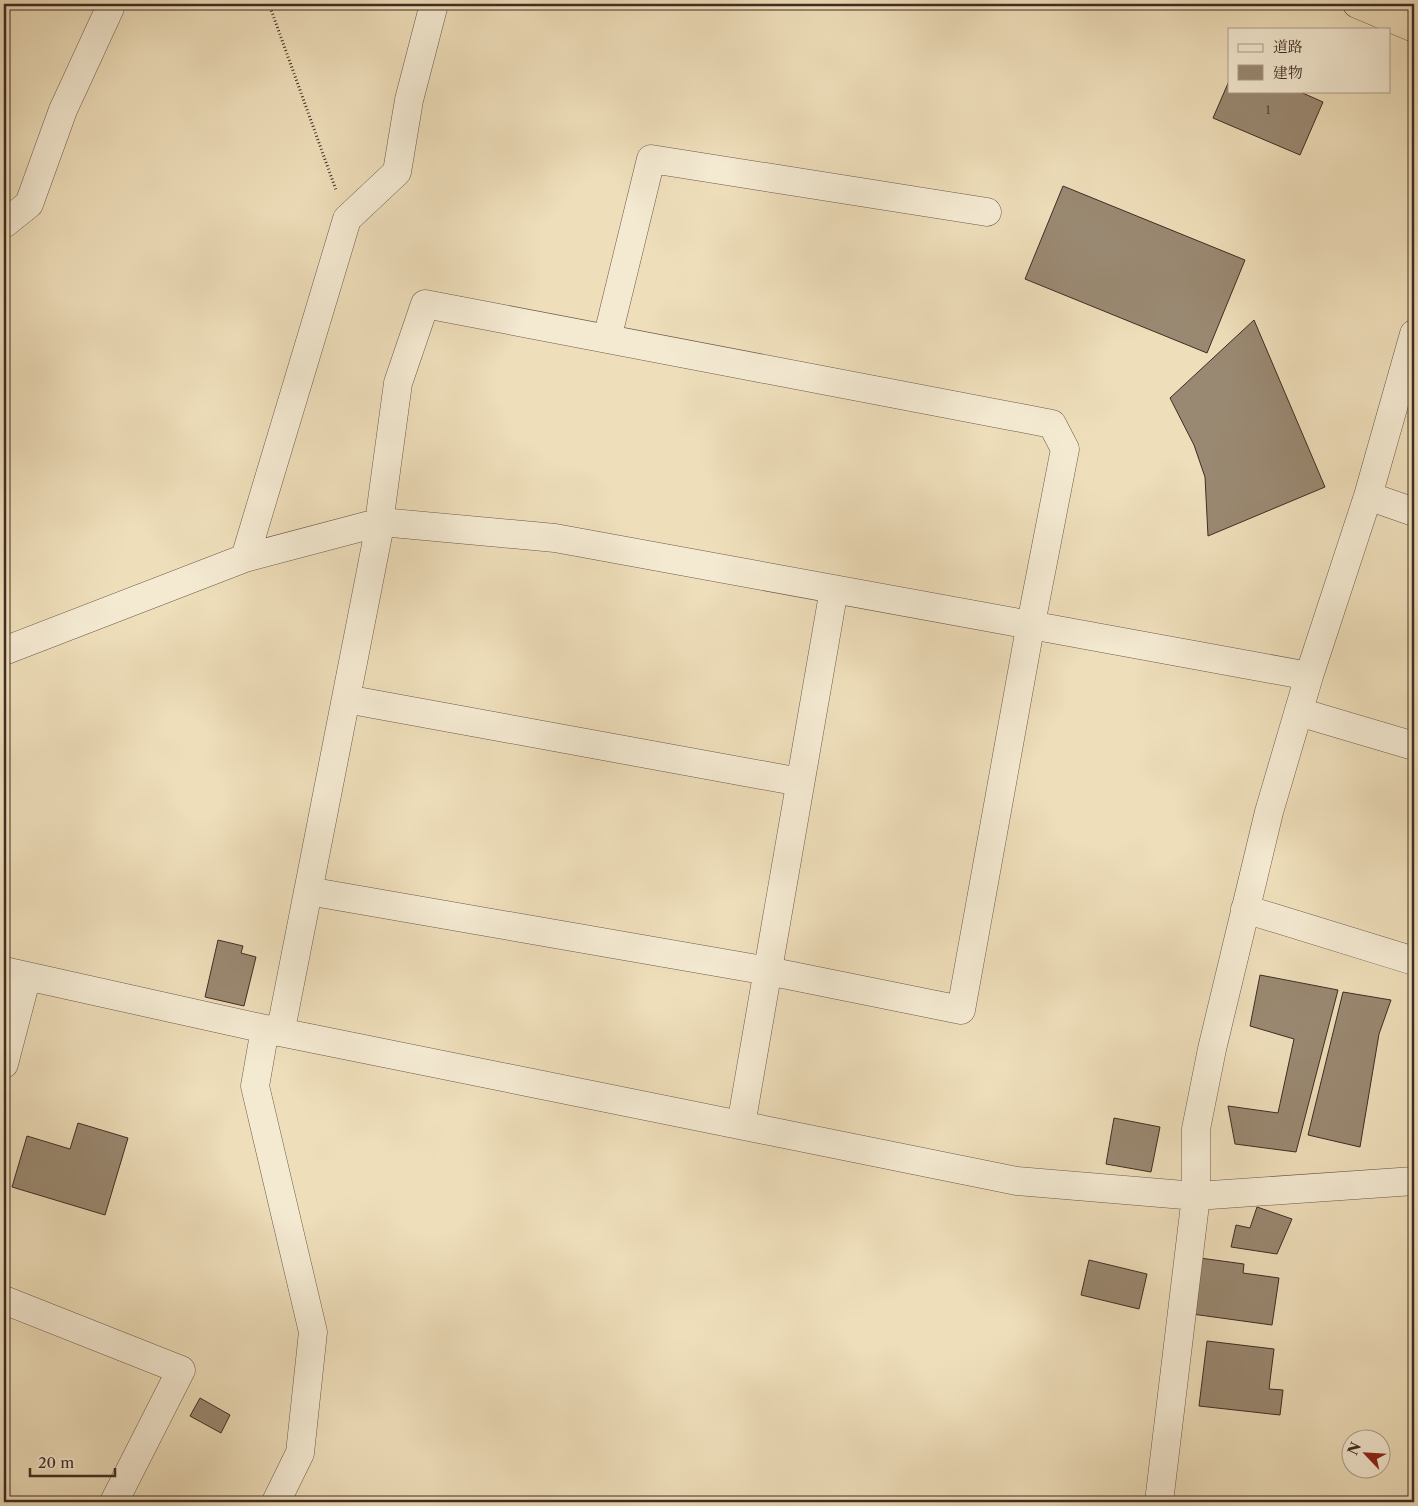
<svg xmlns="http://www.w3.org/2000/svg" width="1418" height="1506" viewBox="0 0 1418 1506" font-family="'Libre Caslon Text','Noto Serif JP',serif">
	<rect width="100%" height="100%" fill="#eedeba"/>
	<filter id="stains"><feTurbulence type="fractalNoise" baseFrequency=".004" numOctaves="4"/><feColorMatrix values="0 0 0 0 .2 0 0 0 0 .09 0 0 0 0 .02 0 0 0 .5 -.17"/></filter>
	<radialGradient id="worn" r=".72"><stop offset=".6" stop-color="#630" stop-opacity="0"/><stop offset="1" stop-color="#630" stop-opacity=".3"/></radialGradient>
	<path fill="#9a8972" stroke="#402c23" d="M 1229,81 L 1229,91 L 1298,91 L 1323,102 L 1300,155 L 1213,118 Z
		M 1063,186 L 1245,260 L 1207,353 L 1025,279 Z
		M 1254,320 L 1325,487 L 1208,536 L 1205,477 L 1194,445 L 1170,398 Z
		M 218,940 L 243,946 L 241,953 L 256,957 L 244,1006 L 205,997 Z
		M 1260,975 L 1338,990 L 1296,1152 L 1235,1144 L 1228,1106 L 1278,1113 L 1294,1039 L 1250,1026 Z
		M 1343,992 L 1391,1000 L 1379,1034 L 1360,1147 L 1308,1135 Z
		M 1114,1118 L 1160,1127 L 1151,1172 L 1106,1164 Z
		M 78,1123 L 128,1138 L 105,1215 L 12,1187 L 27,1136 L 70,1149 Z
		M 1257,1207 L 1292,1219 L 1277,1254 L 1231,1247 L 1236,1225 L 1250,1228 Z
		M 1200,1258 L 1244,1264 L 1243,1273 L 1279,1278 L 1272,1325 L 1192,1314 Z
		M 1089,1260 L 1147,1274 L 1139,1309 L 1081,1295 Z
		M 1207,1341 L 1274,1349 L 1269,1389 L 1283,1390 L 1280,1415 L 1199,1406 Z
		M 200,1398 L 230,1415 L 221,1433 L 190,1416 Z"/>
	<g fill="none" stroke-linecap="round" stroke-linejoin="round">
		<defs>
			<path id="minor" d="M 4,224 L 29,204 L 63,110 L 110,8 L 109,4
				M 607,339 L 651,159 L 987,212
				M 1368,496 L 1414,512
				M 245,558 L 347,219 L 397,172 L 409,100 L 434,4
				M 4,651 L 245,558 L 381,522 L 555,538 L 1309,676
				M 346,699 L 800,782
				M 1299,712 L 1414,746
				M 1245,909 L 1414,961
				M 4,971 L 265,1029 L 1017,1181 L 1196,1196 L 1414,1181
				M 265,1029 L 255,1086 L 313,1332 L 300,1453 L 276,1502
				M 280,1031 L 284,1014 L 377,540 L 381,522 L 381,508 L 398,383 L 425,304 L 1052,424 L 1065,449 L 1028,639 L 961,1010 L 768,971 L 308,891
				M 4,1064 L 27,976
				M 741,1125 L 834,589
				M 4,1300 L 181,1370 L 114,1502
				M 1159,1502 L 1196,1196 L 1196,1129 L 1212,1049 L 1269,812 L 1309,676 L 1368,496 L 1414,334"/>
			<path id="highway" d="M 1357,4 L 1414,28"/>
		</defs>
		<use href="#minor" stroke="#6c5849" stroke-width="29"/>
		<use href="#highway" stroke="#402c23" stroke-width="29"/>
		<path stroke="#402c23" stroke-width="3" stroke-dasharray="1 2.5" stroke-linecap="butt" d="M 269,4 L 336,190"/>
		<use href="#minor" stroke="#f4ead2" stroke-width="28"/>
		<use href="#highway" stroke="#eedeba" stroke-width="28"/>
	</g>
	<g text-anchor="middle" stroke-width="4" stroke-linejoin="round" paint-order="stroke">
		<g font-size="11" fill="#564337">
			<text x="1268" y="114">1</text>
		</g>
	</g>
	<rect width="1418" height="1506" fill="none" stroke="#eedeba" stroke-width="20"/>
	<rect x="5" y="5" width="1408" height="1496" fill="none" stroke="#402c23" stroke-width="2.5"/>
	<rect x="10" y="10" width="1398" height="1486" fill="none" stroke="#402c23"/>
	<rect x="1228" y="28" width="162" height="65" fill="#f4ead2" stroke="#ac9e8c"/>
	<rect x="1238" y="44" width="25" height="8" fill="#f4ead2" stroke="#ac9e8c"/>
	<text x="1273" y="52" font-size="15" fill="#402c23">道路</text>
	<rect x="1238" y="65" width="25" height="15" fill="#9a8972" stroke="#ac9e8c"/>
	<text x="1273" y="78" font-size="15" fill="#402c23">建物</text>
	<g transform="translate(1366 1454) rotate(295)"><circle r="24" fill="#f4ead2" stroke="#ac9e8c"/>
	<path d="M0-4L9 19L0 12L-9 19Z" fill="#8f2418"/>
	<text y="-8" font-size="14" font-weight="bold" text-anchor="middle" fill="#402c23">N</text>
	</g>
	<path d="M30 1468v8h85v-8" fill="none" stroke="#402c23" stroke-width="2.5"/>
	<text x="38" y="1468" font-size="15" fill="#402c23" stroke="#f4ead2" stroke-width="4" paint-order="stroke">20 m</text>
	<rect width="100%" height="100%" filter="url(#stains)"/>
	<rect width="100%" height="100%" fill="url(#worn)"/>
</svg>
